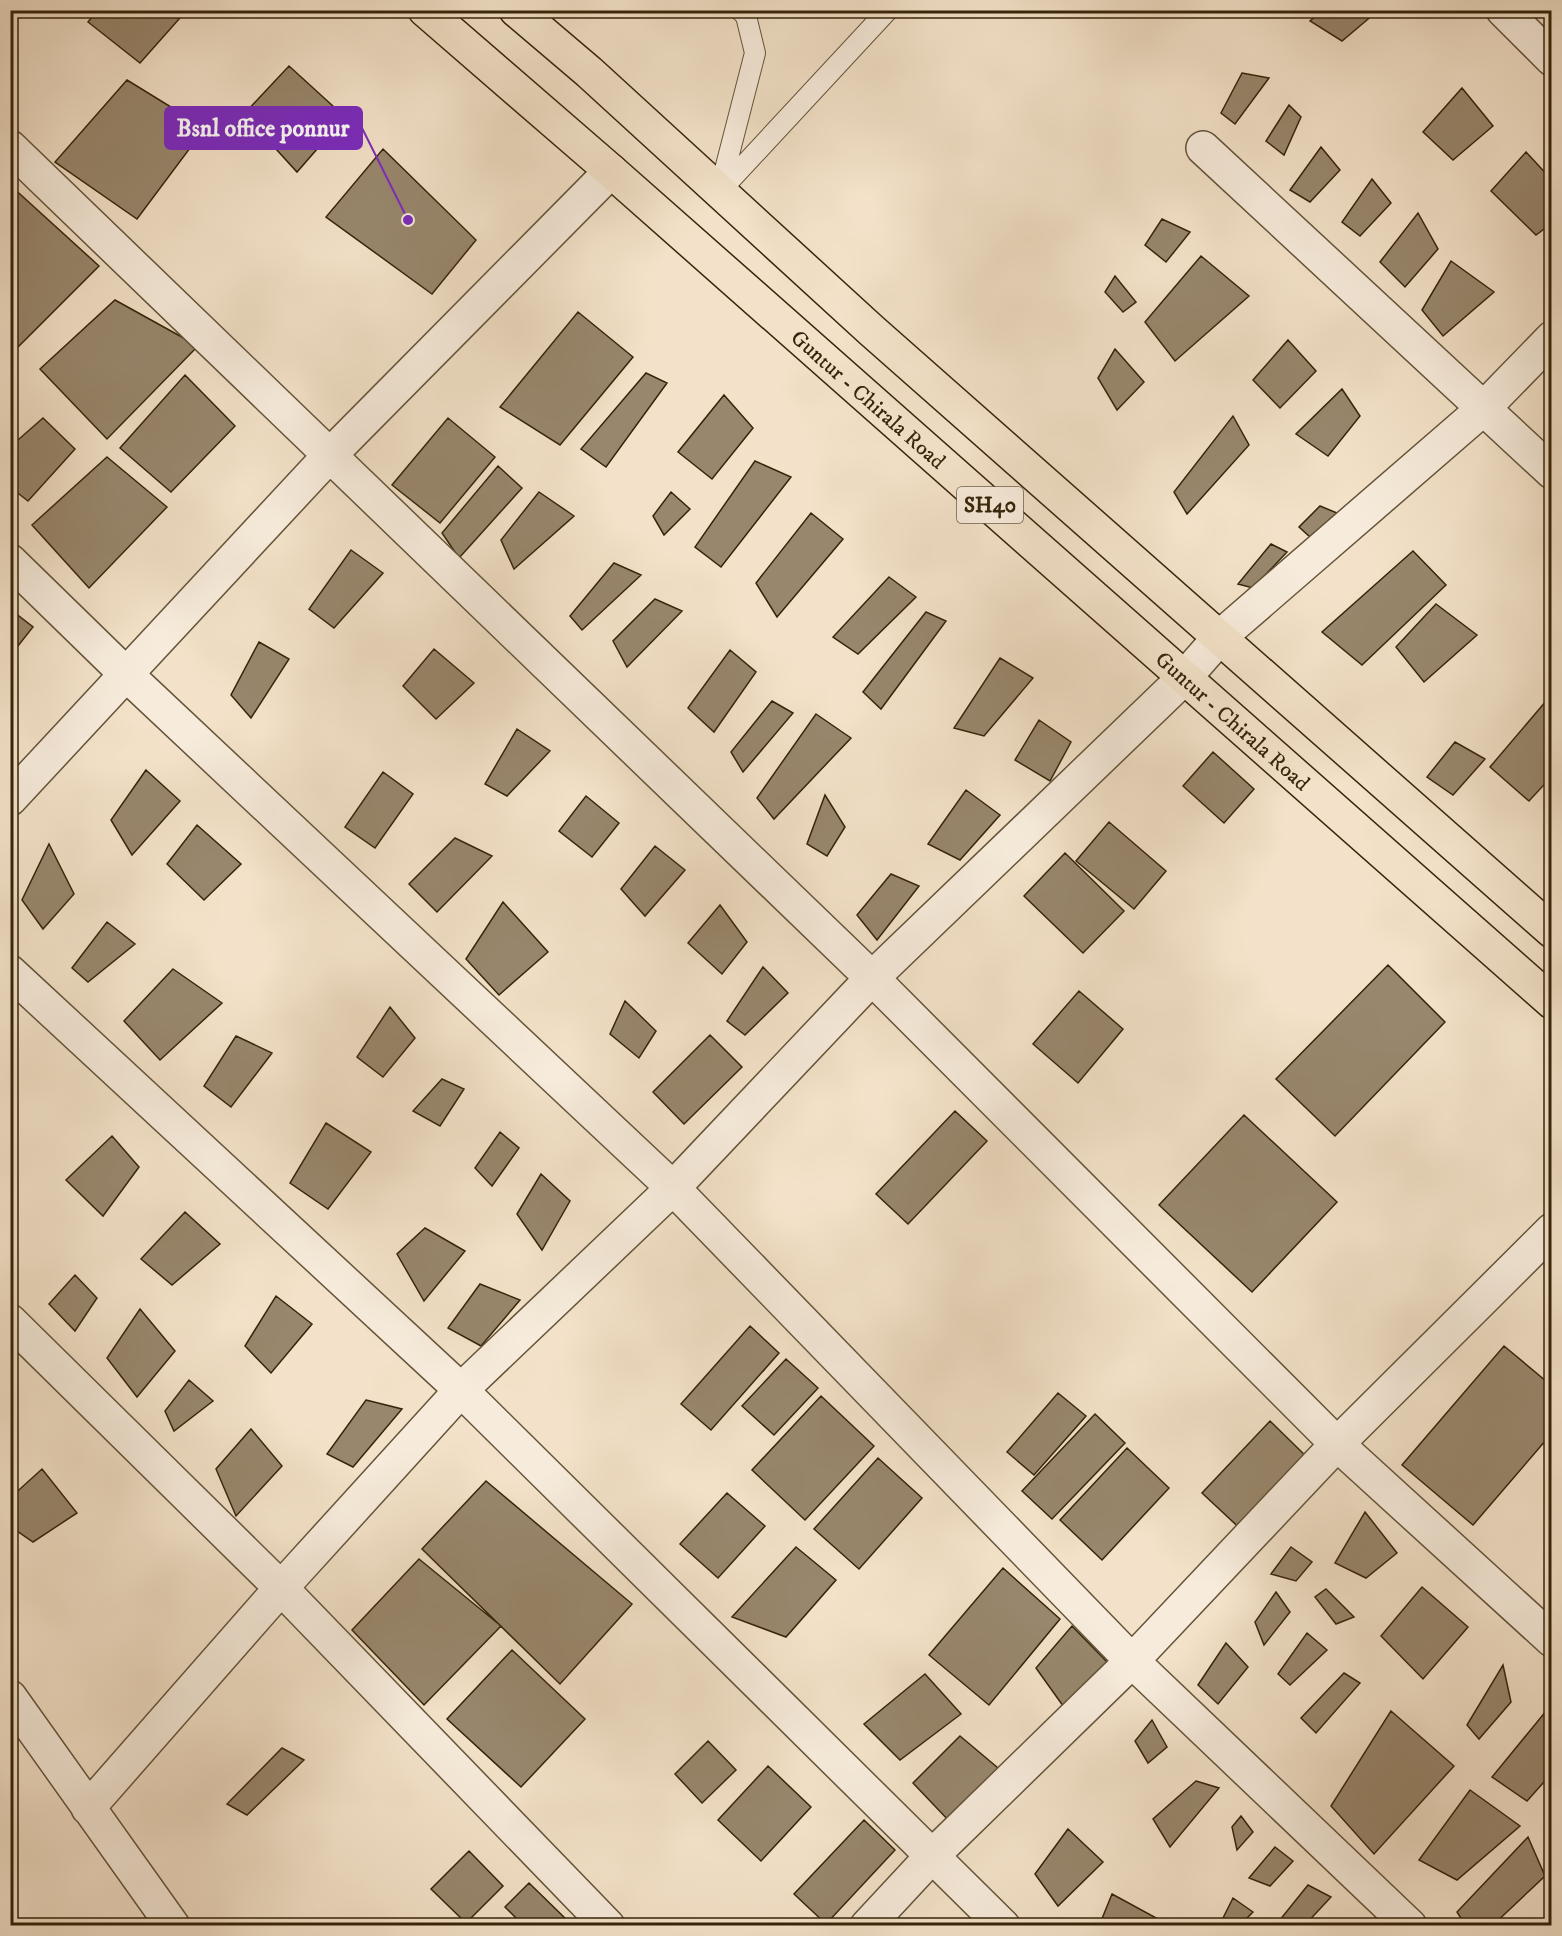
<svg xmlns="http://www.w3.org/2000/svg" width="1562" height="1936" viewBox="0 0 1562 1936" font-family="'IM FELL DW Pica',serif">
	<rect width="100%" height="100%" fill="#f3e2c9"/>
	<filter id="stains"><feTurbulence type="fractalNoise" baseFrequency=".00333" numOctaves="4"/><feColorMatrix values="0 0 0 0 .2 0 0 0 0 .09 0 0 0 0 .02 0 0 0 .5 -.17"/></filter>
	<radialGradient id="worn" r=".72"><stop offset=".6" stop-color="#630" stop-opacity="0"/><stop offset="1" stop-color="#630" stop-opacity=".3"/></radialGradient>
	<path fill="#98876d" stroke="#36240a" stroke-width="1.5" d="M 98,10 L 187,10 L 140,63 L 88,22 Z
		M 1323,10 L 1370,10 L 1374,14 L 1342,41 L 1310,21 Z
		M 289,66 L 345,117 L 297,172 L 244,114 Z
		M 1242,73 L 1269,78 L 1235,124 L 1221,113 Z
		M 127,80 L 205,128 L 137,219 L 55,162 Z
		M 1462,88 L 1493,126 L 1453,160 L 1423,132 Z
		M 1289,105 L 1301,117 L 1284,155 L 1266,141 Z
		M 1321,147 L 1340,170 L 1310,202 L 1290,190 Z
		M 383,149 L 476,240 L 432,294 L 326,217 Z
		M 1526,152 L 1552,180 L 1552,223 L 1536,235 L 1491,191 Z
		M 1372,179 L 1391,203 L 1360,236 L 1342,222 Z
		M 10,185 L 99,266 L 18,347 L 10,341 Z
		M 1418,213 L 1438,249 L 1405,287 L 1380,262 Z
		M 1162,219 L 1190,232 L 1166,262 L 1145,245 Z
		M 1201,256 L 1249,296 L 1175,361 L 1145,322 Z
		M 1451,261 L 1494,292 L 1443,336 L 1422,310 Z
		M 1115,276 L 1136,302 L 1123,312 L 1105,292 Z
		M 115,300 L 198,346 L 107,439 L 40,369 Z
		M 578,312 L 633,357 L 560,445 L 500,407 Z
		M 1288,340 L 1316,371 L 1280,408 L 1253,380 Z
		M 1115,349 L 1144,382 L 1117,410 L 1098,378 Z
		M 646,373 L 667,383 L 606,467 L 581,449 Z
		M 185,375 L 235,426 L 171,492 L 120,448 Z
		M 1342,389 L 1360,416 L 1328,456 L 1296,434 Z
		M 724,395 L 753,428 L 712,479 L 678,452 Z
		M 1233,416 L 1249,445 L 1187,514 L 1174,492 Z
		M 43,418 L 75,449 L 28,501 L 10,487 L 10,447 Z
		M 448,418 L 495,457 L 440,523 L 392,485 Z
		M 107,457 L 167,507 L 89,588 L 32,525 Z
		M 755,461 L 791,477 L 721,567 L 695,547 Z
		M 498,466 L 522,488 L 459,558 L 442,533 Z
		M 539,492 L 574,516 L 514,569 L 501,540 Z
		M 671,492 L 690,509 L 664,535 L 653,516 Z
		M 1320,506 L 1337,513 L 1310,537 L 1299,527 Z
		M 811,513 L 843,539 L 777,617 L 756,583 Z
		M 1271,544 L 1287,552 L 1253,588 L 1238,584 Z
		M 351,550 L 383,573 L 334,628 L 309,609 Z
		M 1413,551 L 1446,585 L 1362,665 L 1322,632 Z
		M 614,563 L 641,575 L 582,630 L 570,616 Z
		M 889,577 L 916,597 L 858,654 L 833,637 Z
		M 655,599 L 682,611 L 627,667 L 613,641 Z
		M 1436,604 L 1477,635 L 1424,682 L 1396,647 Z
		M 10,609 L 33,627 L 10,656 Z
		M 926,612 L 946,621 L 881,709 L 863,692 Z
		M 259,642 L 289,659 L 251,718 L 231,695 Z
		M 434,649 L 474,683 L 436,719 L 403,686 Z
		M 730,650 L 756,672 L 714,732 L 688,708 Z
		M 1000,658 L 1033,678 L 984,736 L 954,728 Z
		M 1552,694 L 1552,776 L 1529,801 L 1490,767 Z
		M 772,701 L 793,713 L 743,772 L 731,752 Z
		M 816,714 L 851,738 L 774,819 L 757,798 Z
		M 1039,720 L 1071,742 L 1050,781 L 1015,760 Z
		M 517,729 L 550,751 L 507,796 L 485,784 Z
		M 1455,742 L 1485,759 L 1453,795 L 1427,777 Z
		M 1213,752 L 1254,789 L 1224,823 L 1183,786 Z
		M 146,770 L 180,801 L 132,855 L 111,820 Z
		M 383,772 L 413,794 L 375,848 L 345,827 Z
		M 966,790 L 1000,815 L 960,860 L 928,844 Z
		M 825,795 L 845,827 L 827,856 L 807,844 Z
		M 586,796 L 619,823 L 592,857 L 559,831 Z
		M 1109,822 L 1166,871 L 1134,909 L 1076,861 Z
		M 197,825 L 241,864 L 204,900 L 167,864 Z
		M 455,838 L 492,856 L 437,912 L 409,884 Z
		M 49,844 L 74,894 L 43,929 L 22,900 Z
		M 655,846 L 685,870 L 645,916 L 621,889 Z
		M 1065,853 L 1124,911 L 1083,953 L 1024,896 Z
		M 891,874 L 919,886 L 877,940 L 857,915 Z
		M 503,902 L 548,952 L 499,995 L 466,959 Z
		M 720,905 L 747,942 L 722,974 L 688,943 Z
		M 107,922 L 135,944 L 88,982 L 72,968 Z
		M 1388,965 L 1445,1022 L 1335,1136 L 1276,1079 Z
		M 763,967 L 788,993 L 745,1035 L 727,1021 Z
		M 173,969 L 222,1003 L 160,1060 L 124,1021 Z
		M 1079,991 L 1123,1029 L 1078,1083 L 1033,1044 Z
		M 625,1001 L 656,1031 L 639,1058 L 610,1034 Z
		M 390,1007 L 415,1038 L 383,1077 L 357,1057 Z
		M 710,1035 L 742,1067 L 684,1124 L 653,1092 Z
		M 236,1036 L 272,1053 L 231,1107 L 204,1086 Z
		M 442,1079 L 464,1089 L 440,1126 L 413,1111 Z
		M 955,1111 L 987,1141 L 908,1224 L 876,1194 Z
		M 1244,1115 L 1337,1202 L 1252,1292 L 1159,1205 Z
		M 326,1123 L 371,1152 L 328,1209 L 290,1183 Z
		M 500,1132 L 519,1148 L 492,1186 L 475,1168 Z
		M 112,1136 L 139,1167 L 103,1216 L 66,1180 Z
		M 541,1174 L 570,1201 L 542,1250 L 517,1214 Z
		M 185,1212 L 220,1244 L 172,1285 L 141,1259 Z
		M 425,1228 L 465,1251 L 424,1301 L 397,1254 Z
		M 75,1275 L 97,1298 L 75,1331 L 49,1304 Z
		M 480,1284 L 520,1300 L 481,1346 L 448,1328 Z
		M 276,1296 L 312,1324 L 271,1373 L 245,1346 Z
		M 140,1309 L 175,1351 L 137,1397 L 107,1358 Z
		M 750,1326 L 779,1353 L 711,1430 L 681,1404 Z
		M 1504,1346 L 1552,1386 L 1552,1433 L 1473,1525 L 1402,1465 Z
		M 786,1359 L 818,1388 L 774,1435 L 742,1406 Z
		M 189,1380 L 213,1401 L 174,1431 L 165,1411 Z
		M 1058,1393 L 1086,1416 L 1034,1475 L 1007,1452 Z
		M 821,1396 L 874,1446 L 805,1520 L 752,1470 Z
		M 366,1400 L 402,1409 L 353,1467 L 327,1454 Z
		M 1095,1414 L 1125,1443 L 1052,1519 L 1022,1491 Z
		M 1270,1421 L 1314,1464 L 1247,1535 L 1202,1493 Z
		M 251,1429 L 282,1466 L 236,1516 L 216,1469 Z
		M 1127,1448 L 1169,1488 L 1102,1560 L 1060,1520 Z
		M 878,1458 L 922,1498 L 859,1569 L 814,1529 Z
		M 42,1469 L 77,1513 L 33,1542 L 10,1526 L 10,1498 Z
		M 486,1481 L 632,1604 L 560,1684 L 422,1549 Z
		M 727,1493 L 765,1526 L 718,1578 L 680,1544 Z
		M 1365,1512 L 1397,1553 L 1366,1578 L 1335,1563 Z
		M 796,1547 L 836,1580 L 786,1637 L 732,1617 Z
		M 1291,1547 L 1312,1562 L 1296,1581 L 1271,1574 Z
		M 419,1559 L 501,1626 L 424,1705 L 352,1630 Z
		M 1003,1568 L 1060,1619 L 989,1705 L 929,1655 Z
		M 1422,1587 L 1468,1627 L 1423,1679 L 1381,1636 Z
		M 1326,1589 L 1354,1617 L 1336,1624 L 1315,1597 Z
		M 1276,1592 L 1290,1612 L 1264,1645 L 1255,1622 Z
		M 1072,1626 L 1109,1664 L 1066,1710 L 1036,1668 Z
		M 1307,1633 L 1327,1650 L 1290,1685 L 1278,1674 Z
		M 1226,1643 L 1248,1667 L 1218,1704 L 1198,1685 Z
		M 512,1650 L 585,1719 L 521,1787 L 447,1719 Z
		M 1503,1665 L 1511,1702 L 1479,1739 L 1467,1725 Z
		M 1344,1673 L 1360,1683 L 1316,1733 L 1301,1718 Z
		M 925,1674 L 961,1714 L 900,1760 L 864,1724 Z
		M 1551,1705 L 1552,1773 L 1527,1801 L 1492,1777 Z
		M 1391,1711 L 1454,1766 L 1374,1854 L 1331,1806 Z
		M 1152,1720 L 1167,1747 L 1148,1763 L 1135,1741 Z
		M 960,1736 L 1004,1773 L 951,1823 L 913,1783 Z
		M 708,1741 L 736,1770 L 702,1803 L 675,1774 Z
		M 282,1748 L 304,1760 L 247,1815 L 227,1804 Z
		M 768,1766 L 811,1807 L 761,1861 L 718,1820 Z
		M 1196,1781 L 1219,1788 L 1170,1847 L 1153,1819 Z
		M 1470,1790 L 1520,1826 L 1457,1880 L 1419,1860 Z
		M 1241,1816 L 1253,1832 L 1237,1850 L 1232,1827 Z
		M 864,1820 L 895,1850 L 826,1924 L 794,1894 Z
		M 1068,1829 L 1103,1862 L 1058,1906 L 1035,1874 Z
		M 1528,1837 L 1545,1876 L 1492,1926 L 1466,1926 L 1457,1912 Z
		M 1275,1847 L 1293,1861 L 1270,1886 L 1249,1878 Z
		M 469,1851 L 503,1886 L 466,1923 L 431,1889 Z
		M 529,1883 L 568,1921 L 563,1926 L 524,1926 L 505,1907 Z
		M 1308,1885 L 1331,1897 L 1304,1926 L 1275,1926 Z
		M 1112,1894 L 1158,1919 L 1152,1926 L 1099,1926 Z
		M 1233,1898 L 1253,1912 L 1239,1926 L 1219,1926 Z"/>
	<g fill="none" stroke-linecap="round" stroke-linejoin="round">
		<defs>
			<path id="service" d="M 720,189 L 755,53 L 746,16 L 740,10
				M 720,191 L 888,10"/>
			<path id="minor" d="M 1503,10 L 1552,59
				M 10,147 L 872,978 L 1337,1444 L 1552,1640
				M 1203,148 L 1552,472
				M 10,561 L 128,676 L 673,1188 L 1132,1661 L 1410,1926
				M 10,799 L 329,456 L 611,171
				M 10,972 L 461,1390 L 1003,1926
				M 10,1321 L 281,1588 L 608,1926
				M 10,1697 L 173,1926
				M 88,1808 L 281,1588 L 461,1390 L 673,1188 L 872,978 L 1185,677 L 1221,636 L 1483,409 L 1552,338
				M 867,1926 L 932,1856 L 1132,1661 L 1337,1444 L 1552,1230"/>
			<g id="primary">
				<path id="s1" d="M 425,10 L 611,171 L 1552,1002"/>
				<path d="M 516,10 L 589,72 L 871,330 L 1552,931"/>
			</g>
		</defs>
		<use href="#service" stroke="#65543a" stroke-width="22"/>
		<use href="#minor" stroke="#65543a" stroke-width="36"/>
		<use href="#primary" stroke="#36240a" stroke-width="36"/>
		<use href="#service" stroke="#f7ecdc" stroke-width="20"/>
		<use href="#minor" stroke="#f7ecdc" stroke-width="33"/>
		<use href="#primary" stroke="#f3e2c9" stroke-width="33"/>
	</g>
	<g text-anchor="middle" stroke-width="4.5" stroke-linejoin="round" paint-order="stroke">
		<rect fill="#f7ecdc" stroke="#706049" stroke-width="1.5" x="957" y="487" width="66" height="36" rx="4.5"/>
		<g font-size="21" font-weight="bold" fill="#36240a">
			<text x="990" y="512">SH40</text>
		</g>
		<g font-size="22" fill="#36240a" stroke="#f7ecdc">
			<text dy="8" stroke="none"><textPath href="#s1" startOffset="590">Guntur - Chirala Road</textPath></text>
			<text dy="8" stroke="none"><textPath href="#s1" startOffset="1076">Guntur - Chirala Road</textPath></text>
		</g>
	</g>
	<path fill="none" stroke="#7b2cbf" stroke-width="2" d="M408 220L362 128"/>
	<circle fill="#7b2cbf" stroke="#f7ecdc" stroke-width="2" cx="408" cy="220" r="6"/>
	<rect fill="#7b2cbf" stroke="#7b2cbf" stroke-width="2" x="165" y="107" width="197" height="42" rx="6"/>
	<g font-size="24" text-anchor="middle" font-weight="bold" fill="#fff">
		<text x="263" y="136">Bsnl office ponnur</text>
	</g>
	<rect width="1562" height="1936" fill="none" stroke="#f3e2c9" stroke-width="36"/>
	<rect x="12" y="12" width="1538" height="1912" fill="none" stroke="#36240a" stroke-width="3"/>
	<rect x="18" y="18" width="1526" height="1900" fill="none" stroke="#36240a" stroke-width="1.5"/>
	<rect width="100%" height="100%" filter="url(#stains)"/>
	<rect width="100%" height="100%" fill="url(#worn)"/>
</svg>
